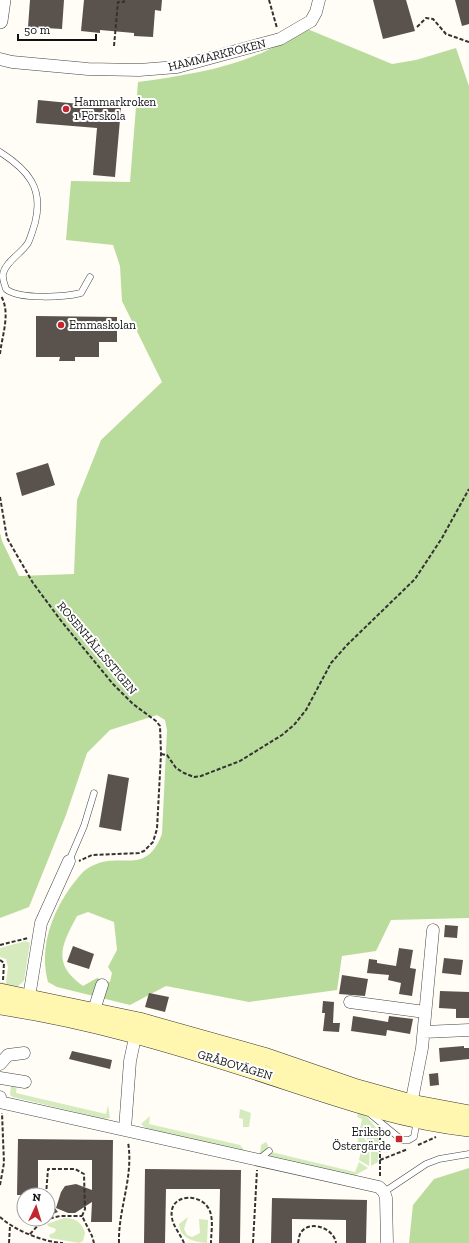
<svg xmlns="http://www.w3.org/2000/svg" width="469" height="1243" viewBox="0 0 469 1243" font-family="'Zilla Slab',serif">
	<rect width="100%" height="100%" fill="#fffdf5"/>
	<path fill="#d5ebbd" d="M 26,941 L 30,943 L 24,981 L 17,987 L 0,985 L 0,982 L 6,983 L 8,967 L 6,959 L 0,957 L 0,948 Z
		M 12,1084 L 17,1084 L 16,1093 L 106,1114 L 108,1105 L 110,1118 L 104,1119 L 13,1097 L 10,1095 L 11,1086 Z
		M 240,1109 L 251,1113 L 249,1127 L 243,1127 L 243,1119 L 239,1118 Z
		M 358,1112 L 367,1117 L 379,1131 L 378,1162 L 371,1166 C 371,1153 373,1139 359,1133 L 362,1119 L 357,1117 Z
		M 150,1116 L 149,1124 L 240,1145 L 245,1151 L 148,1130 L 141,1124 Z
		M 359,1135 C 371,1140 370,1155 369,1166 L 359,1160 L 362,1146 L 357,1145 Z
		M 266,1142 L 268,1145 L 267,1151 L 355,1172 L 359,1162 L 368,1168 L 352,1177 L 260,1154 L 261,1145 Z
		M 188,1217 L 184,1229 L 187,1235 L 192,1237 L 200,1233 L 199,1219 L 208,1220 L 207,1243 C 195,1242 180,1239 179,1224 Z
		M 64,1218 C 75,1218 82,1222 85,1233 L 83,1241 L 79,1243 L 50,1238 L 49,1235 L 55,1232 L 56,1229 L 48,1226 L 47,1224 Z"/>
	<path fill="#b9dc9c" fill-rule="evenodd" d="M 305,28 L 392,64 L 416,60 L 456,48 L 469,86 L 469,918 L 391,920 L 376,951 L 342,956 L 337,990 L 249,1002 L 166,986 L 130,1005 L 57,987 L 48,982 C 39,949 51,915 70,888 C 78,878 82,870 94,865 C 122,852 146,876 162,834 L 167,730 L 165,720 L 157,715 L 110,730 L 87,753 L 66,815 L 29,907 L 0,918 L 0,533 L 2,541 L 19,576 L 74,574 L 77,500 L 101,440 L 162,382 L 122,301 L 120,266 L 113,245 L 66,240 L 71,181 L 130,182 L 138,82 C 182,76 228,69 268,50 C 281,44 293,35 305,28 ZM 88,912 L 114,922 L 117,950 L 108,967 L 112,973 L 110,982 L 97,978 L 83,986 C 52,964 61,946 77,916 Z
		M 469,1168 L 469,1243 L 409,1243 L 413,1205 L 434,1179 Z"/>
	<path fill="#5a524d" d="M 30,0 L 64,0 L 62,29 L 28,27 Z
		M 84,0 L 162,0 L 161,11 L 155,10 L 153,37 L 134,36 L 134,33 L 100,30 L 100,33 L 81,31 Z
		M 373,0 L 406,0 L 415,31 L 383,39 Z
		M 455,0 L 469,0 L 469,24 L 462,26 Z
		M 38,100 L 121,108 L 115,177 L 93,175 L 97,128 L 36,123 Z
		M 36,316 L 117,317 L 117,342 L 99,342 L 99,357 L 75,357 L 75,361 L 59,361 L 60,357 L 36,357 Z
		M 48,463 L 55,485 L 22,496 L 16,473 Z
		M 108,774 L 129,778 L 121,831 L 99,827 Z
		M 445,925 L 458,926 L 457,938 L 444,937 Z
		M 73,946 L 94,954 L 89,969 L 67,962 Z
		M 399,948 L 413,950 L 410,968 L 416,969 L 412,996 L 399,994 L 401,983 L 388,980 L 389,975 L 367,973 L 369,959 L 377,960 L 377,963 L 396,966 Z
		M 444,958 L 463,960 L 461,975 L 442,973 Z
		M 342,975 L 368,979 L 365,996 L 339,994 Z
		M 440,991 L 469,992 L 469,1018 L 456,1018 L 456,1009 L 439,1008 Z
		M 149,993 L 169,997 L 165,1012 L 145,1007 Z
		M 323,1001 L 334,1002 L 333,1023 L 340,1023 L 339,1032 L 323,1031 L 325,1013 L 322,1013 Z
		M 353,1016 L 388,1022 L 389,1016 L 413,1019 L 410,1034 L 387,1030 L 386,1036 L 351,1031 Z
		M 464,1046 L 464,1048 L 469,1048 L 469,1059 L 440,1062 L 439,1048 Z
		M 72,1051 L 112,1060 L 110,1069 L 69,1059 Z
		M 438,1073 L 439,1085 L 430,1086 L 429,1074 Z
		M 18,1139 L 113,1140 L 112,1222 L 91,1222 L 92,1202 L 75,1213 L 68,1213 L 56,1208 L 61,1192 L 65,1186 L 76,1184 L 92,1190 L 92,1160 L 38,1160 L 38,1195 L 17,1195 Z
		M 145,1169 L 241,1170 L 240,1243 L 219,1243 L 220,1189 L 166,1189 L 165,1243 L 144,1243 Z
		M 272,1198 L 367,1200 L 366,1243 L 346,1243 L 346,1220 L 292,1219 L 292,1243 L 271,1243 Z
		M 48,1199 L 58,1212 L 48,1216 Z"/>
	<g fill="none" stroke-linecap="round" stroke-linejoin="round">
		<defs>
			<path id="service" d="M 0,152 C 28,170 44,188 35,223 C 33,229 31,237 28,243 C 22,253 5,262 3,274 C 2,279 5,285 6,289 C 19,300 65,297 81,293 L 90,277
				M 69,861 L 84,826 L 94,793
				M 369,1113 L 402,1140 L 409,1140 L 414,1137 L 417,1120
				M 259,1159 L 269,1151
				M 384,1192 L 426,1164 L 439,1159 L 469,1154"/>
			<path id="minor" d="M 0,59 L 12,62 L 88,69 L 139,70 L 177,67 L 280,39 L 311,21 L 316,12 L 319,0
				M 22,1002 L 29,997 L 41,923 L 69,861
				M 350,1002 L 425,1012
				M 94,1010 L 102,985
				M 424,1032 L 469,1030
				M 0,1064 L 8,1055 L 24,1053
				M 0,1078 L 25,1082
				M 0,1097 L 0,1102 L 379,1187 L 384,1192 L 386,1198 L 387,1243
				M 407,1110 L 413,1094 L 422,1048 L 433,930
				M 125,1129 L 130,1061 L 137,1028"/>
			<path id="tertiary" d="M 0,21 L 3,0"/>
			<path id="secondary" d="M 0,992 L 139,1021 L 267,1057 L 357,1088 L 411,1103 L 469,1114
				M 0,1006 C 87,1019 172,1044 255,1071 C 326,1094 395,1120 469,1128"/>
		</defs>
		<use href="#service" stroke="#444" stroke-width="7"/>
		<use href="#minor" stroke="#444" stroke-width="13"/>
		<use href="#tertiary" stroke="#444" stroke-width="16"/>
		<use href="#secondary" stroke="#333" stroke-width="18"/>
		<path stroke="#333" stroke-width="2" stroke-dasharray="4 2" stroke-linecap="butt" d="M 269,0 L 277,28
			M 417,27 L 426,18 L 433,19 L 446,34 L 469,42
			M 114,46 L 118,2 L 124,2 L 124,0
			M 0,354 C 2,335 11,313 1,296
			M 0,497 L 7,538 L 33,583 L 62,622 L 113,684 L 133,704 L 156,721 L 160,726 L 161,754 L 157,829 L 153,842 L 144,851 L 139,853 L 92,855 L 79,861
			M 161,754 L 167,755 L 176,768 L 184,773 L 194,777 L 201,776 L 240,761 L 282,735 L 294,725 L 306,710 L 331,663 L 347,645 L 415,579 L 442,538 L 469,489
			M 0,945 L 28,938
			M 0,960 L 4,963 L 3,980
			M 418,1145 L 436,1137
			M 380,1160 L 408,1149
			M 380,1176 L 380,1132
			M 0,1185 L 4,1163 L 2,1113
			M 46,1195 L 48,1169 L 75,1169 L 84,1174 L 85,1209 L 82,1216 L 92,1236 L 94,1243
			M 0,1217 C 14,1230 43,1242 63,1243
			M 44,1220 L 60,1216 L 82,1216
			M 30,1234 L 44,1219
			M 9,1243 L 10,1226
			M 119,1243 C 118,1209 134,1177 128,1142
			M 184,1243 C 181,1235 173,1226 172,1218 C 167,1191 207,1192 211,1215 C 213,1224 211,1234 211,1243
			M 253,1243 L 257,1170
			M 298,1243 C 299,1239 299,1234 302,1231 C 312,1220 334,1229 336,1243"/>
		<use href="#service" stroke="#fff" stroke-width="6"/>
		<use href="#minor" stroke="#fff" stroke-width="12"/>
		<use href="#tertiary" stroke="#fff" stroke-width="15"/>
		<use href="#secondary" stroke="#fff6b0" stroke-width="17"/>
	</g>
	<g fill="#c4262e" stroke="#fff" stroke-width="1.5">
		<circle cx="66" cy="109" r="4"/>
		<circle cx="61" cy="325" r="4"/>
		<rect x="395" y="1135" width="8" height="8" rx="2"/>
	</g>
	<g text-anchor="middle" stroke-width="4" stroke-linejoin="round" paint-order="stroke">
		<g font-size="12" fill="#111" stroke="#fff">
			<text transform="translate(217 55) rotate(-14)" y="4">HAMMARKROKEN</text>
			<text transform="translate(97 648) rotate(50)" y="4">ROSENHÄLLSSTIGEN</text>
			<text transform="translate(235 1065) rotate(17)" y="4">GRÅBOVÄGEN</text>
		</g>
		<g font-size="12" fill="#111" stroke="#fff" text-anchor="start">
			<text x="74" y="106">Hammarkroken<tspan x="74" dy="14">1 Förskola</tspan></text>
			<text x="69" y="329">Emmaskolan</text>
			<text x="391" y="1136" text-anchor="end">Eriksbo<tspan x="391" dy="14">Östergärde</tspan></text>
		</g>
	</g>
	<g transform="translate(36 1207) rotate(4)"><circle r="19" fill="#ffffff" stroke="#a0a0a0"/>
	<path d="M0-3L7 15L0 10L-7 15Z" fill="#c4262e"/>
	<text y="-6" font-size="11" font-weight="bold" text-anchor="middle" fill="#111111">N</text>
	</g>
	<path d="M18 34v6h78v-6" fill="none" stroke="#111111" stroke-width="2"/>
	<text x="24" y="34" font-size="12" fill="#111111" stroke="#ffffff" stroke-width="3" paint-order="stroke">50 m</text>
</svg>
